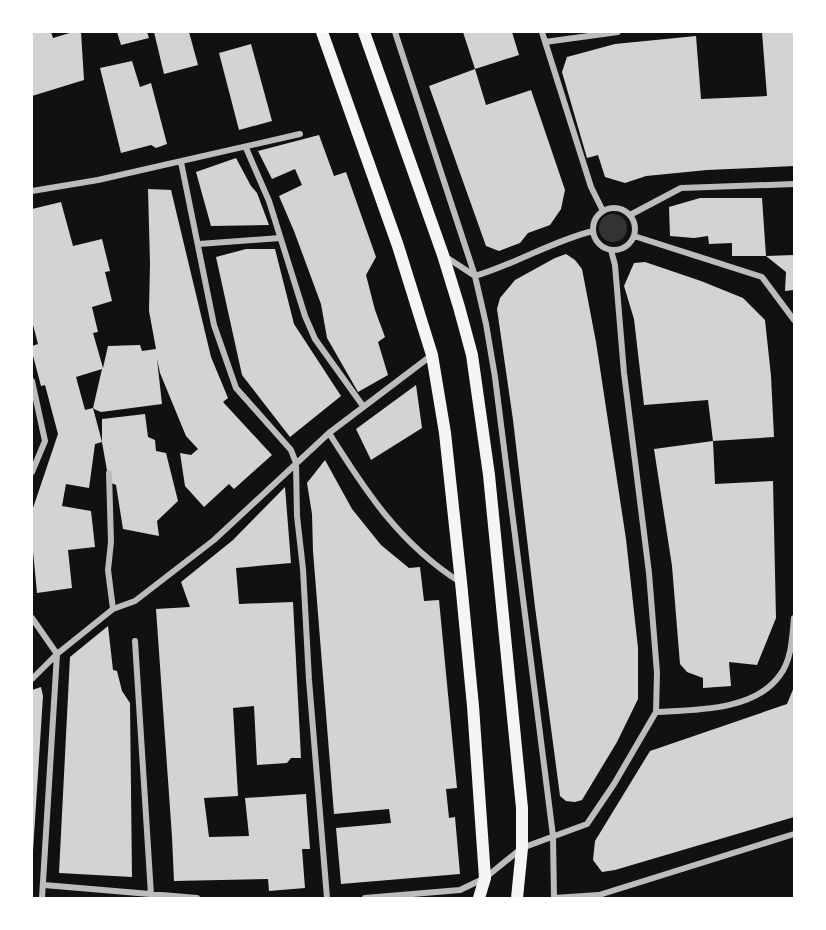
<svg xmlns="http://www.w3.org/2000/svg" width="826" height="930" viewBox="0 0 826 930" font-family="Quicksand,sans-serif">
	<rect width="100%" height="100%" fill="#111"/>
	<path fill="#333" d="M599 228a14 14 0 1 1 28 0a14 14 0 1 1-28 0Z"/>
	<path fill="#d3d3d3" d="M 32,32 L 51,32 L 53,38 L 73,32 L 81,32 L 84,80 L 32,96 Z
		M 117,32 L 147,32 L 149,38 L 121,45 Z
		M 154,32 L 189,32 L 198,65 L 164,74 Z
		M 463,32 L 512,32 L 519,55 L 475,69 Z
		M 762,32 L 794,32 L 794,166 L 707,170 L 646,176 L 625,183 L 605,177 L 598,155 L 587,158 L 562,72 L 567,57 L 615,44 L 696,36 L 701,99 L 767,96 Z
		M 251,44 L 272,121 L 239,130 L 219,53 Z
		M 132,61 L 140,87 L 151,83 L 167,144 L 156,148 L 151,145 L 121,153 L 100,68 Z
		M 475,69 L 486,105 L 531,90 L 565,190 L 561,209 L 550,225 L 528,233 L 520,243 L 499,251 L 486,246 L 429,86 Z
		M 319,135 L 334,176 L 346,172 L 376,257 L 366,275 L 375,310 L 385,337 L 378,342 L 388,375 L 358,392 L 327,338 L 321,304 L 294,231 L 279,196 L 302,185 L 295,169 L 272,179 L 258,151 Z
		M 236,158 L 251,186 L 257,193 L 269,225 L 211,226 L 196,172 Z
		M 148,189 L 171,190 L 211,357 L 228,398 L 223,402 L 272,455 L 234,489 L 229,484 L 204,507 L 185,486 L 180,453 L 191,455 L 198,449 L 186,436 L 160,373 L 157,359 L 162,404 L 101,412 L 96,410 L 93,408 L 102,369 L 76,377 L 85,410 L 93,408 L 102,442 L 102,419 L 145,414 L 148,437 L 155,440 L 156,451 L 166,453 L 178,501 L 157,521 L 159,536 L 123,529 L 116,485 L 109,482 L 102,442 L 95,444 L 89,488 L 66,484 L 62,506 L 91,511 L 95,547 L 68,550 L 72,588 L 37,593 L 32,541 L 32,511 L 58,434 L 45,385 L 41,386 L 32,352 L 32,346 L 38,344 L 32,321 L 32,209 L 61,202 L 73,246 L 102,239 L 110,271 L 105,272 L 112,301 L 92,307 L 98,332 L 93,333 L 103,368 L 108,346 L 140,345 L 142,351 L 156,349 L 149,311 L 150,263 Z
		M 700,198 L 762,198 L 766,256 L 732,256 L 732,243 L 709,244 L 708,236 L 694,238 L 670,236 L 669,207 Z
		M 246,249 L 275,249 L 294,324 L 341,396 L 290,437 L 242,375 L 216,257 Z
		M 566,254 L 575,260 L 582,269 L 596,342 L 626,539 L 638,648 L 638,699 L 617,742 L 582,800 L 575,802 L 566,801 L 560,796 L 535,607 L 513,420 L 497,309 L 500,298 L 515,280 L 555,258 Z
		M 794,255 L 794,290 L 785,291 L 786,272 L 766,256 Z
		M 645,262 L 701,281 L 743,298 L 765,320 L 771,376 L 774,437 L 713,441 L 708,400 L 644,405 L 634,319 L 624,286 L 634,263 Z
		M 416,385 L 422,428 L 371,460 L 356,429 Z
		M 713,441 L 715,484 L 773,481 L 776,618 L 757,665 L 729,662 L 731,686 L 703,688 L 703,678 L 687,672 L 680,664 L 672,566 L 654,449 Z
		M 325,460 L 352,509 L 381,545 L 409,568 L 420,567 L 424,601 L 439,600 L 457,788 L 446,789 L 449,818 L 455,817 L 460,874 L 341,884 L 336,828 L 391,823 L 389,809 L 334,814 L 313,551 L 312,514 L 307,483 Z
		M 285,487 L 291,563 L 236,568 L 239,604 L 293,602 L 301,758 L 291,758 L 287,763 L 257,765 L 254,706 L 233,708 L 238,796 L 204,798 L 209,837 L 249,836 L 245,798 L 306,794 L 310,849 L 302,849 L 305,888 L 269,891 L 268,879 L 174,881 L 172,837 L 156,609 L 190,607 L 181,582 L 233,540 Z
		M 108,626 L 113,670 L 117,671 L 122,691 L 130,703 L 132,877 L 59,873 L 70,657 Z
		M 41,687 L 43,696 L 33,851 L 32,851 L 32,690 Z
		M 794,687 L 794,817 L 615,870 L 602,872 L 593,860 L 595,841 L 650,751 L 787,704 Z"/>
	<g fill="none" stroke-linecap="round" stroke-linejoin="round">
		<path stroke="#bcbcbc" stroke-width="6" d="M 395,32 L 475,276 L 486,324 L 495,377 L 553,836 L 554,898
			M 542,32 L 591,187 L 603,211
			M 545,42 L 618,32
			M 246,148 L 269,201 L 305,316 L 315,339 L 363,406
			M 181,162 L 214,325 L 236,388 L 291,450 L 296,463 L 297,516 L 303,569 L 309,680 L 327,898
			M 32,191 L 98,180 L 300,134
			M593 229a21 21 0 1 1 42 0a21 21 0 1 1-42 0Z
			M 630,215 L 681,188 L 794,184
			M 634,236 L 762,277 L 794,320
			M 199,244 L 280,238
			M 446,257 L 475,276 C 516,264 552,241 593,231
			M 32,381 L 45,441 L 32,472
			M 329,433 C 366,492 400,544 460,582
			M 109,473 L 111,542 L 108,570 L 113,609
			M 32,618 L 57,654 L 42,898
			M 135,641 L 151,895
			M 32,679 L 57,654 L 113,609 L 135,601 L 214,540 L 329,433 L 432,355
			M 656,712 C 695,710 755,711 780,675 C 792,659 792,637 794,618
			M 44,885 L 197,898
			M 365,898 L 460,890 L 485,878 L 522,848 L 587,824 L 614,784 L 656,712 L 657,673 L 649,573 L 624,373 L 615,265 L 611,250
			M 554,898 L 599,895 L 794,834"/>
		<path stroke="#f5f5f5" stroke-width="12" d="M 322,32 L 398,246 L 432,355 L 445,433 L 461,582 L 473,706 L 485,878 L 479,898
			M 364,32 L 443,255 L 459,307 L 472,355 L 489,475 L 522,808 L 522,848 L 517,898"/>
	</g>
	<rect width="826" height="930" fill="none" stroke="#ffffff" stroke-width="66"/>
</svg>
